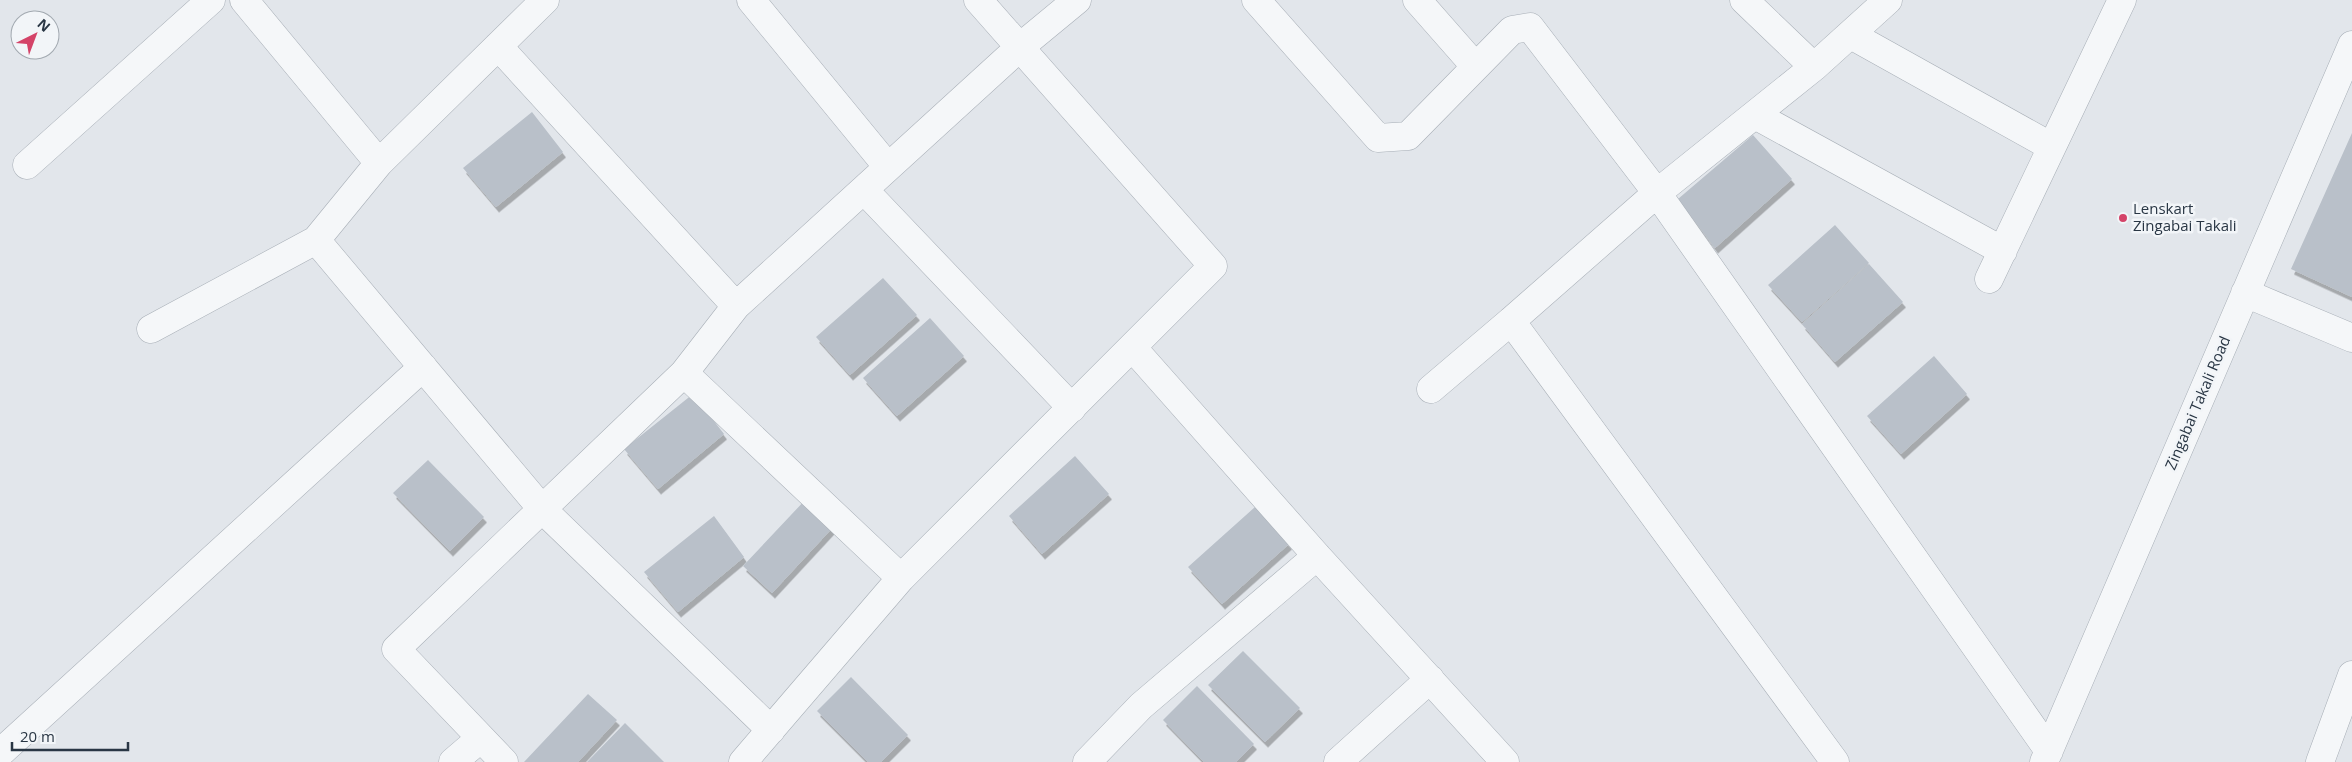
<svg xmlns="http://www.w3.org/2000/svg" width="2352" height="762" viewBox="0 0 2352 762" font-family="'Open Sans',sans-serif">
	<defs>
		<filter id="shadow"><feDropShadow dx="3" dy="5.5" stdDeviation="0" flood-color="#0004"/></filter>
	</defs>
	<rect width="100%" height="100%" fill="#e2e6eb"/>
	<path fill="#b9c0c9" filter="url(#shadow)" d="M 532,112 L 563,152 L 496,207 L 463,168 Z
		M 2352,133 L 2352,297 L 2291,269 Z
		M 1753,135 L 1792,179 L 1715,248 L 1678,199 Z
		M 1835,225 L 1869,263 L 1802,322 L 1768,285 Z
		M 1869,264 L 1903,302 L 1835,362 L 1802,324 Z
		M 883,278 L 917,315 L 850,375 L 816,337 Z
		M 930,318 L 964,356 L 897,416 L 863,378 Z
		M 1934,356 L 1967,394 L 1901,454 L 1867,416 Z
		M 693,394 L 724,434 L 658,489 L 624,449 Z
		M 1075,456 L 1109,494 L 1042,554 L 1009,516 Z
		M 428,460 L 484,517 L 450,551 L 393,493 Z
		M 807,498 L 836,524 L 772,593 L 743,566 Z
		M 1255,507 L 1289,544 L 1222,604 L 1188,567 Z
		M 714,516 L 744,557 L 678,612 L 644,572 Z
		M 1243,651 L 1300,708 L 1265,742 L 1208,685 Z
		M 851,677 L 908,735 L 881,762 L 868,762 L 817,711 Z
		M 1197,686 L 1254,744 L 1236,762 L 1204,762 L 1163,720 Z
		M 588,694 L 617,720 L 578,762 L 524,762 Z
		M 625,723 L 664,762 L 587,762 Z"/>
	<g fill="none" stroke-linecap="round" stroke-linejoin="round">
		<defs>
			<path id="minor" d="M 244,0 L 379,163 L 545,0
				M 751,0 L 888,167
				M 1256,0 L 1378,138 L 1408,136 L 1512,30 L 1530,27 L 1657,193 L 2049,751
				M 1417,0 L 1475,66
				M 1744,0 L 1814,67
				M 1851,35 L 2052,147
				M 498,46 L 736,306 L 684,373 L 901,578 L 1213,266 L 978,0
				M 1755,115 L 2003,251
				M 379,163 L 316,240 L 542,509 L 771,730
				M 27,165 L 211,0
				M 864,190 L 1072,408
				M 1989,279 L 2122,0
				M 2245,293 L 2352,338
				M 736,306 L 1020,47 L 1077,0
				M 151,329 L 316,240
				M 1132,347 L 1317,556 L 1505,762
				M 1431,389 L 1511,321
				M 0,753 L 423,367
				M 453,762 L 481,738
				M 504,762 L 396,649 L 684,373
				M 743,762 L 901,578
				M 1087,762 L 1141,706 L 1317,556
				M 1338,762 L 1430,679
				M 1835,762 L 1511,321 L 1657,193 L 1814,67 L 1888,0
				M 2044,762 L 2352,45
				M 2320,762 L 2352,675"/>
		</defs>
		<use href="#minor" stroke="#a7aeb6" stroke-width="29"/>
		<use href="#minor" stroke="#f5f7f9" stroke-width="28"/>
	</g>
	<circle fill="#d44368" stroke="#f2f5f8" stroke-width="2" cx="2123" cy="218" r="5"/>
	<g text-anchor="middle" stroke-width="5" stroke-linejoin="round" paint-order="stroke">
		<g font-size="15" fill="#293644" stroke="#f2f5f8" text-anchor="start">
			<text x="2133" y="214">Lenskart<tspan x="2133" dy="17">Zingabai Takali</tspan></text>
		</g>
		<g font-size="15" fill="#293644" stroke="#f2f5f8">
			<text transform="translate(2198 403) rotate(-67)" y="5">Zingabai Takali Road</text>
		</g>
	</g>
	<g transform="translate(35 35) rotate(42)"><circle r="24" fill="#f2f5f8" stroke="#a2a9b0"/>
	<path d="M0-4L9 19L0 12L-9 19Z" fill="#d44368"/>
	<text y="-8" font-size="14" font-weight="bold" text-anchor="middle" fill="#293644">N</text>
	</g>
	<path d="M12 742v8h116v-8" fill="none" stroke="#293644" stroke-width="2.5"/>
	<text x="20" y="742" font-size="15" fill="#293644" stroke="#f2f5f8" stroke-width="4" paint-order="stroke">20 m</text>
</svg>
